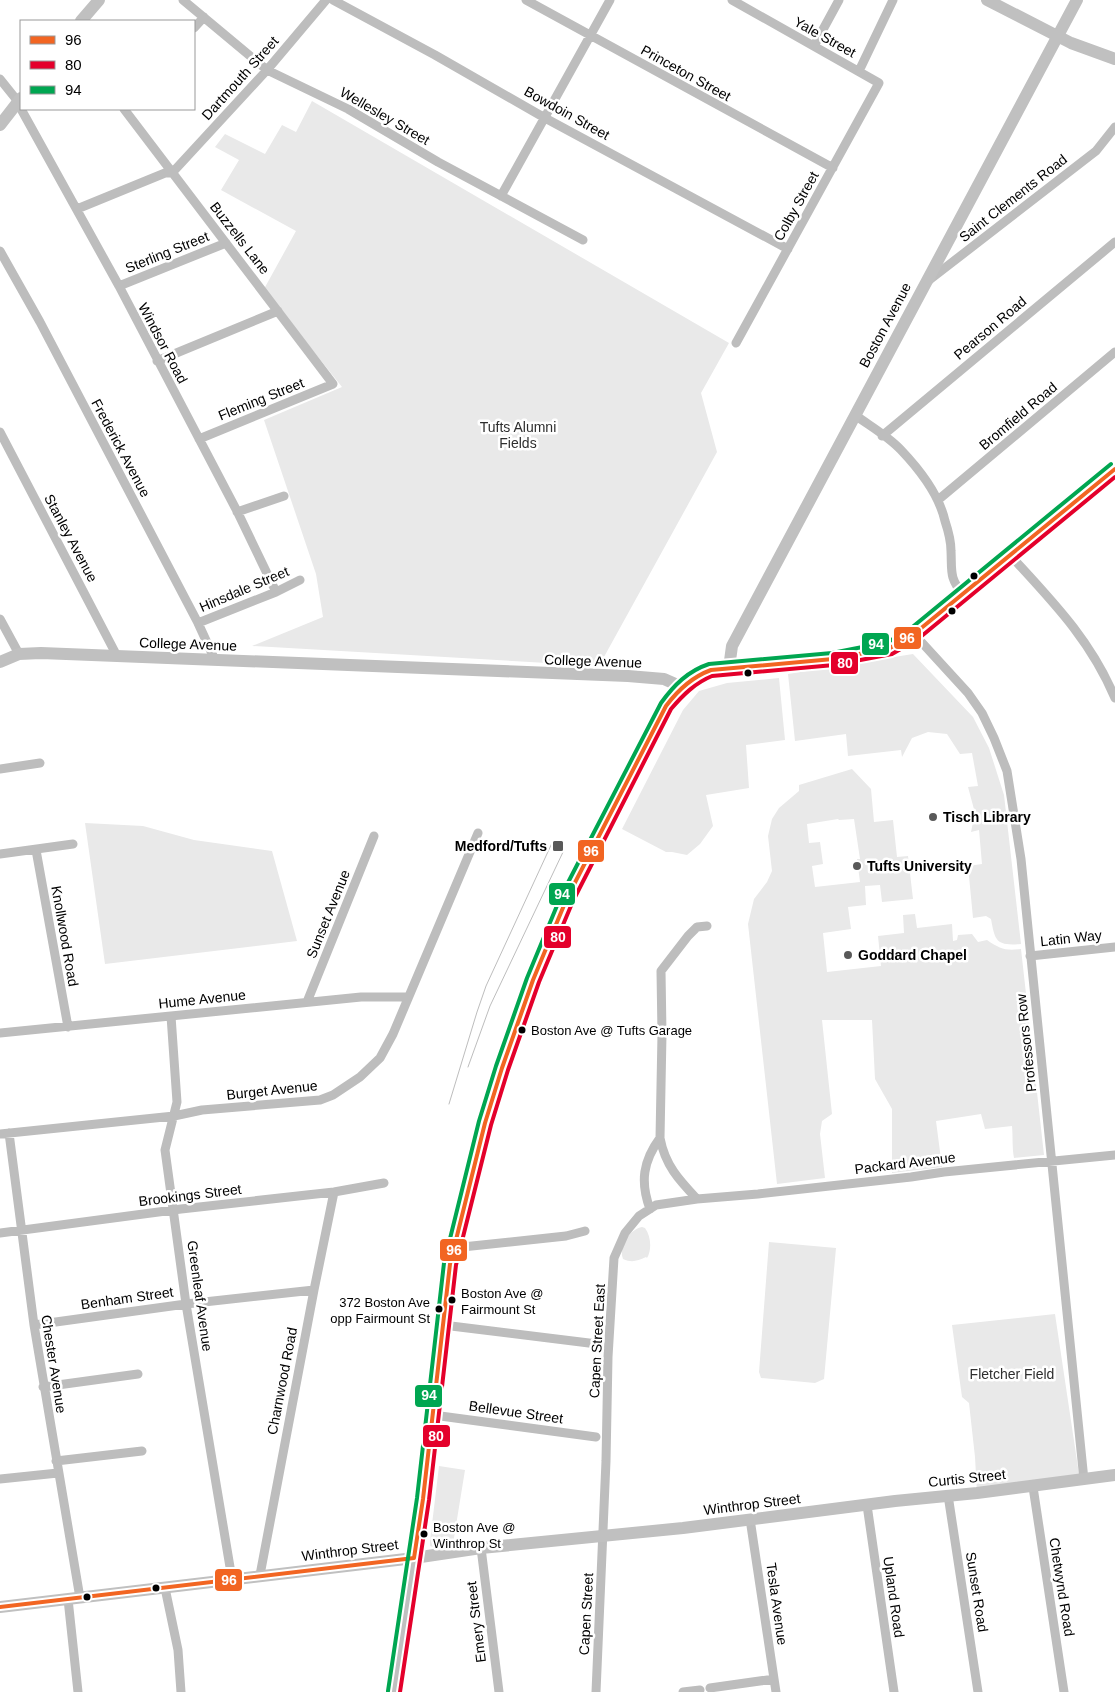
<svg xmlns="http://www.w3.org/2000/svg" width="1115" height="1692" viewBox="0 0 1115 1692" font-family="Arial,sans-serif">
	<rect width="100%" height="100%" fill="#fff"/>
	<path fill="#e9e9e9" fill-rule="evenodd" d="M 312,101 L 729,343 L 701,393 L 717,452 L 599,666 L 252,646 L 323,617 L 316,574 L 264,420 L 342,387 L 264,289 L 296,231 L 221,190 L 239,160 L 215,147 L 225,134 L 265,154 L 282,125 L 296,132 Z
		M 913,654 L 973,717 L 989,748 L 1004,795 L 1021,944 C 996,946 995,941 991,919 L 986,916 L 973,918 L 968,866 L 982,864 L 979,830 L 971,832 L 975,813 L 968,787 L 978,786 L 972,753 L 960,754 L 947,734 L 928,732 L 912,738 L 902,757 L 901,750 L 848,756 L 846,734 L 795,741 L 788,674 Z
		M 779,678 L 785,740 L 746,745 L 749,788 L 706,795 L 713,826 L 700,844 L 687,855 L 672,852 L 666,852 L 622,829 L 683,710 L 699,691 L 727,683 Z
		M 852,769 L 871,789 L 874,822 L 893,820 L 897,857 L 908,856 L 913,899 L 882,902 L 880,885 L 865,886 L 866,905 L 848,907 L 851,929 L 823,933 L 827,972 L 881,966 L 878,936 L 904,933 L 903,915 L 915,914 L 917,928 L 952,924 L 953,941 L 957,940 L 958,935 L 972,934 L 978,942 L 987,940 C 1000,949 1006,951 1021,949 L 1044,1155 L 1014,1158 C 1012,1147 1013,1137 1012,1126 L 985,1129 L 981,1114 L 936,1121 L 942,1167 L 892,1173 L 892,1109 L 875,1079 L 872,1020 L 822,1020 L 832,1114 L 822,1121 L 820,1134 L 825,1178 L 777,1184 L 748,924 L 754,899 L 767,882 L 772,871 L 768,836 L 772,819 L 779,808 L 799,791 L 799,785 ZM 838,819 L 839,820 L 854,819 L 860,859 L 857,859 L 860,882 L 815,887 L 812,866 L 823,864 L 820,842 L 809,843 L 807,824 Z
		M 85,823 L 143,826 L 194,840 L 272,851 L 297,941 L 105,964 Z
		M 642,1227 L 645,1228 C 651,1236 652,1250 647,1258 L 646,1257 C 637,1261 632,1263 623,1259 C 618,1246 629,1230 642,1227 Z
		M 769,1242 L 836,1248 L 824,1379 L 815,1383 L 761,1378 L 759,1372 Z
		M 1055,1314 L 1080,1481 L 977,1493 L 975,1457 L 969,1403 L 962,1397 L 952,1325 Z
		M 439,1466 L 465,1470 L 453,1544 L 433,1547 L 430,1546 L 430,1541 Z"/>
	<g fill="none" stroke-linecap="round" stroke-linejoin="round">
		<path stroke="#bdbdbd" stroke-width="9" d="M 183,0 L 267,70 L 348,109 L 438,162 L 583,240
			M 333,0 L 435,55 L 545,118 L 788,249
			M 526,0 L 833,168
			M 732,0 L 879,83 L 736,343
			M 194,28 L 204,17
			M 814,46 L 839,0
			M 859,71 L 893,0
			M 0,79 L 20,104
			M 21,109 L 119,286 L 238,513 L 276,592
			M 124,109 L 333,384 L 199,439
			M 172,173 L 267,70 L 326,0
			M 501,196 L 610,0
			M 77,209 L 165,173 L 172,173
			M 0,251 L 40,322 L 198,623 L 215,660
			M 928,281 L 1096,151 L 1115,127
			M 119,286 L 226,243
			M 157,361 L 278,311
			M 855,415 C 870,426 888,436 901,450 C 920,470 939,494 945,521 C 948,530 951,542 951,551 C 952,571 949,578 963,594
			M 0,432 L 117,656
			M 882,436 L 1115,242
			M 938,500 L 1115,352
			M 237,512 L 284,496
			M 1010,555 C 1052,601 1090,639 1115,698
			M 0,619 L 19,654
			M 198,623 L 276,592 L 300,580
			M 914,634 L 968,693 L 982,713 L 994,738 L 1007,771 L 1021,859 L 1084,1480
			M 0,769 L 40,763
			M 36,850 L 68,1027
			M 0,854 L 73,844
			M 1030,956 L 1115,947
			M 307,1002 L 374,836
			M 171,1016 L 177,1102 L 165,1150 L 186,1304 L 232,1579
			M 0,1033 L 361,997 L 408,997
			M 9,1133 L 34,1325 L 80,1598
			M 0,1134 L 174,1116 L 202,1110 L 320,1100 L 333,1095 L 360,1077 L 380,1058 L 393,1034 L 478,833
			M 697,1199 C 679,1180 665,1165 660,1138 L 662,1034 L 661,971 L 688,936 L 697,927 L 707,926
			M 650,1209 C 640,1182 643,1161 660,1138
			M 0,1233 L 181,1209 L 334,1192 L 384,1183
			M 453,1248 L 566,1236 L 585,1231
			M 34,1325 L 186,1304 L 314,1290
			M 443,1325 L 597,1344
			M 43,1387 L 138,1374
			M 433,1415 L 596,1437
			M 56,1461 L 142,1451
			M 0,1479 L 58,1473
			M 1033,1487 L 1064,1692
			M 948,1495 L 978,1692
			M 867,1505 L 894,1692
			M 750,1519 L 776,1692
			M 481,1548 L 499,1692
			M 260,1575 L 314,1290 L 334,1192
			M 165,1588 L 178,1650 L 181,1692
			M 68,1599 L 78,1692
			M 710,1688 L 774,1679
			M 596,1692 L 606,1461 L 608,1357 L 614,1258 L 625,1233 L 639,1216 L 656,1205 L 697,1199 L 758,1194 L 911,1177 L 944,1172 L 1115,1155
			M 683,1692 L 700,1690"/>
		<path stroke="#c0c0c0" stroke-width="12" d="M 987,0 L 1071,43 L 1115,59
			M 81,21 L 99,0
			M 0,125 L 21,98
			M 0,662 L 19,654 L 41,653 L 628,676 L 664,679 L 682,687
			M 729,668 L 732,646 L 1077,0
			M 0,1607 L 414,1558 L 481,1548 L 683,1528 L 895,1501 L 977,1493 L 1115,1475
			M 394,1692 L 423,1499 L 450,1264 L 485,1123 L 502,1068 L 533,980 L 567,898 L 666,706 C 678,690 691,676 711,670 L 833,659 L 890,648 L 914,634 L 1115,469"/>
		<path stroke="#bdbdbd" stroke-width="1" d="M 468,1067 L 490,1006 L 564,850
			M 449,1104 L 477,1012 L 486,986 L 552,843"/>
		<defs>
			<path id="bus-1" d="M 0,1607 L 414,1558 L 423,1499 L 450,1264 L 485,1123 L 502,1068 L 533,980 L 567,898 L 666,706 C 678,690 692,677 711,670 L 833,659 L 890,648 L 914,634 L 1115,469"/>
			<path id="bus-2" d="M 400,1692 L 429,1500 L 456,1265 L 491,1125 L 508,1070 L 539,982 L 573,901 L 671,709 C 683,695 695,683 712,676 L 834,665 L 892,654 L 918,639 L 1115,477"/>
			<path id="bus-3" d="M 388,1691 L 417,1498 L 444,1263 L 479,1121 L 496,1066 L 527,978 L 561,896 L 661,703 C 674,685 688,671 709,664 L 832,653 L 888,642 L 910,629 L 1111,464"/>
		</defs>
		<use href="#bus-1" stroke="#fff" stroke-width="8"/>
		<use href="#bus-2" stroke="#fff" stroke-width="8"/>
		<use href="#bus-3" stroke="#fff" stroke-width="8"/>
		<use href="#bus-1" stroke="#f26522" stroke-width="4"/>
		<use href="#bus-2" stroke="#e4002b" stroke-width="4"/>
		<use href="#bus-3" stroke="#00a651" stroke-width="4"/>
	</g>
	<g fill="#000" stroke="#fff" stroke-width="2">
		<circle cx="974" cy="576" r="4.5"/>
		<circle cx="952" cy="611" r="4.5"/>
		<circle cx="748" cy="673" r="4.5"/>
		<circle cx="522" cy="1030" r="4.5"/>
		<circle cx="452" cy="1300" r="4.5"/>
		<circle cx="439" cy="1309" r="4.5"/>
		<circle cx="424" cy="1534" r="4.5"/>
		<circle cx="156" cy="1588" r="4.5"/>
		<circle cx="87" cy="1597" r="4.5"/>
	</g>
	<g fill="#595959" stroke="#fff" stroke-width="2">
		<circle cx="933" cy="817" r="5"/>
		<rect x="552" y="840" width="12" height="12" rx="2.5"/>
		<circle cx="857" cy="866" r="5"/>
		<circle cx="848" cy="955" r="5"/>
	</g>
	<g text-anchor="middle" stroke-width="5" stroke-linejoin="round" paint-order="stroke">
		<g font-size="13" fill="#000" stroke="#fff" text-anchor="start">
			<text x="531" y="1035">Boston Ave @ Tufts Garage</text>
			<text x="461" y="1298">Boston Ave @<tspan x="461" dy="16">Fairmount St</tspan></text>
			<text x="430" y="1307" text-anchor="end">372 Boston Ave<tspan x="430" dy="16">opp Fairmount St</tspan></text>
			<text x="433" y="1532">Boston Ave @<tspan x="433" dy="16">Winthrop St</tspan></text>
		</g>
		<g font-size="14" fill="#000" stroke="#fff">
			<text transform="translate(825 37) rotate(29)" y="5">Yale Street</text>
			<text transform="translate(686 73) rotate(29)" y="5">Princeton Street</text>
			<text transform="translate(240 78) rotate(-48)" y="5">Dartmouth Street</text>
			<text transform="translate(567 113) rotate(29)" y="5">Bowdoin Street</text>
			<text transform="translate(385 116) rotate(30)" y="5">Wellesley Street</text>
			<text transform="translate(1013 198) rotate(-38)" y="5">Saint Clements Road</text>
			<text transform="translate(796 206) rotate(-61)" y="5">Colby Street</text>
			<text transform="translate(240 238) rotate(52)" y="5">Buzzells Lane</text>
			<text transform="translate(167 252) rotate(-22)" y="5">Sterling Street</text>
			<text transform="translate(885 325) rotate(-62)" y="5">Boston Avenue</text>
			<text transform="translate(990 328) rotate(-40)" y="5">Pearson Road</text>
			<text transform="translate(163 343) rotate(62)" y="5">Windsor Road</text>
			<text transform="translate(261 399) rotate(-22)" y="5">Fleming Street</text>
			<text transform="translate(1018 416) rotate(-40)" y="5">Bromfield Road</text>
			<text transform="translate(121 448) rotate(62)" y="5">Frederick Avenue</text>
			<text transform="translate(71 538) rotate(62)" y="5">Stanley Avenue</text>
			<text transform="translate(244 589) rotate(-23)" y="5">Hinsdale Street</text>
			<text transform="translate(188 644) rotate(2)" y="5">College Avenue</text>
			<text transform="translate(593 661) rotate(2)" y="5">College Avenue</text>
			<text transform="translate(328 914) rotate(-68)" y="5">Sunset Avenue</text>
			<text transform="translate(65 936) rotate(80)" y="5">Knollwood Road</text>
			<text transform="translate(1071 938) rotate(-6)" y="5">Latin Way</text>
			<text transform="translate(202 999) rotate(-6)" y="5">Hume Avenue</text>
			<text transform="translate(1026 1043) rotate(-96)" y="5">Professors Row</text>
			<text transform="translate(272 1090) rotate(-6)" y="5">Burget Avenue</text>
			<text transform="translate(905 1163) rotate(-7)" y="5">Packard Avenue</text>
			<text transform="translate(190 1195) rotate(-7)" y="5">Brookings Street</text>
			<text transform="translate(200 1296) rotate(82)" y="5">Greenleaf Avenue</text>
			<text transform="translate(127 1298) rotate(-8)" y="5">Benham Street</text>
			<text transform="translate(597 1341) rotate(-87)" y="5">Capen Street East</text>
			<text transform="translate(54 1364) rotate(81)" y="5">Chester Avenue</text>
			<text transform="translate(282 1381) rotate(-79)" y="5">Charnwood Road</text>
			<text transform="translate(516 1412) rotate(8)" y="5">Bellevue Street</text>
			<text transform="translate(967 1478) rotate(-6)" y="5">Curtis Street</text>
			<text transform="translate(752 1504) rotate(-7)" y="5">Winthrop Street</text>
			<text transform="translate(350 1550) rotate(-7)" y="5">Winthrop Street</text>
			<text transform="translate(1062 1587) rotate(81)" y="5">Chetwynd Road</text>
			<text transform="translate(977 1592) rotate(81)" y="5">Sunset Road</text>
			<text transform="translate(894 1597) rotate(82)" y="5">Upland Road</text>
			<text transform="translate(777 1604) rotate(82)" y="5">Tesla Avenue</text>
			<text transform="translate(586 1614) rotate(-87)" y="5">Capen Street</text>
			<text transform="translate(476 1622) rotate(-97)" y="5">Emery Street</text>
		</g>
		<g font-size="14" fill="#2e2e2e" stroke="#fff">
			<text x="518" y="432">Tufts Alumni<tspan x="518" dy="16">Fields</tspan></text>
			<text x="1012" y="1379">Fletcher Field</text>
		</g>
		<g font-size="14" font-weight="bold" fill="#000" stroke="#fff" text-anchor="start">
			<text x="943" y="822">Tisch Library</text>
			<text x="547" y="851" text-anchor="end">Medford/Tufts</text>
			<text x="867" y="871">Tufts University</text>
			<text x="858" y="960">Goddard Chapel</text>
		</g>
	</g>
	<g stroke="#fff" stroke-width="2">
		<rect x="893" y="626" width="29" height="24" rx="5" fill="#f26522"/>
		<rect x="861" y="632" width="29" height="24" rx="5" fill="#00a651"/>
		<rect x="830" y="651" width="29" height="24" rx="5" fill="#e4002b"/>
		<rect x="577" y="839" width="28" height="24" rx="5" fill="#f26522"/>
		<rect x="548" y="882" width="28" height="24" rx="5" fill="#00a651"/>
		<rect x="543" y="925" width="29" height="24" rx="5" fill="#e4002b"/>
		<rect x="439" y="1238" width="29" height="24" rx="5" fill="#f26522"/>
		<rect x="414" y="1384" width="29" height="24" rx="5" fill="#00a651"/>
		<rect x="422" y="1424" width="29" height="24" rx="5" fill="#e4002b"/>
		<rect x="214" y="1568" width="29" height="24" rx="5" fill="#f26522"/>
	</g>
	<g font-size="14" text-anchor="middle" font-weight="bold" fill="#fff">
		<text x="907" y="643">96</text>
		<text x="876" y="649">94</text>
		<text x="845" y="668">80</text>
		<text x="591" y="856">96</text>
		<text x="562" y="899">94</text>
		<text x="558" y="942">80</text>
		<text x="454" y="1255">96</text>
		<text x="429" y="1400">94</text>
		<text x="436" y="1441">80</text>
		<text x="229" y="1585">96</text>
	</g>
	<rect x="20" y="20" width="175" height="90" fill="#ffffff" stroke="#999999"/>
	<rect x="30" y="36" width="25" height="8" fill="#f26522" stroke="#999999"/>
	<text x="65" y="45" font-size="15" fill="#000000">96</text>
	<rect x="30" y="61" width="25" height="8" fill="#e4002b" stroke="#999999"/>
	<text x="65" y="70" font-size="15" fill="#000000">80</text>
	<rect x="30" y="86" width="25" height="8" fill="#00a651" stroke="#999999"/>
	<text x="65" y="95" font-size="15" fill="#000000">94</text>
</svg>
